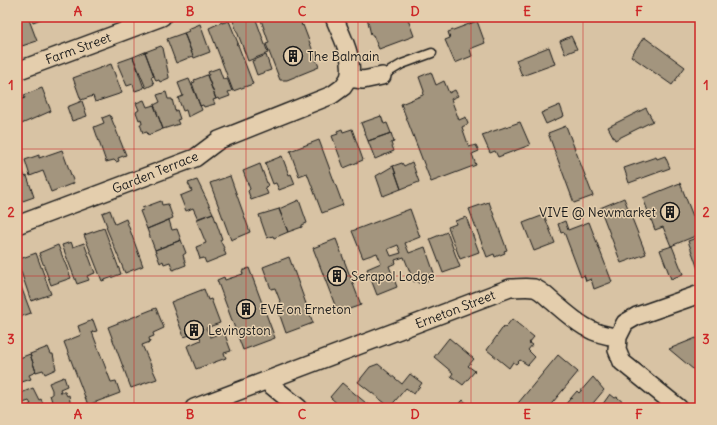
<svg xmlns="http://www.w3.org/2000/svg" width="717" height="425" viewBox="0 0 717 425" font-family="Delius,sans-serif">
	<rect width="100%" height="100%" fill="#d8c3a4"/>
	<filter id="ink" filterUnits="userSpaceOnUse"><feTurbulence type="fractalNoise" baseFrequency=".025" numOctaves="2"/><feDisplacementMap in="SourceGraphic" scale="8" xChannelSelector="R" yChannelSelector="G"/><feConvolveMatrix kernelMatrix="1 2 1 2 8 2 1 2 1" color-interpolation-filters="sRGB"/></filter>
	<g filter="url(#ink)">
		<path fill="#a3957e" stroke="#1c1c1c" fill-rule="evenodd" d="M 17,17 L 28,17 L 37,41 L 22,46 L 17,33 Z
			M 31,17 L 46,17 L 33,22 Z
			M 236,17 L 255,17 L 268,53 L 248,61 L 232,18 Z
			M 260,17 L 299,17 L 302,26 L 303,25 L 319,67 L 287,80 L 280,80 L 266,44 L 269,43 Z
			M 367,17 L 407,17 L 414,36 L 379,49 L 373,35 L 371,35 Z
			M 229,21 L 238,43 L 236,44 L 238,45 L 253,84 L 233,91 L 209,28 L 222,22 L 222,23 Z
			M 477,21 L 485,43 L 470,49 L 472,56 L 455,63 L 445,40 L 450,38 L 448,32 Z
			M 200,24 L 210,52 L 194,58 L 184,33 L 189,31 L 188,29 Z
			M 184,33 L 193,56 L 176,63 L 167,39 Z
			M 571,36 L 577,49 L 565,54 L 560,41 Z
			M 644,37 L 685,67 L 672,85 L 631,56 Z
			M 161,46 L 163,48 L 169,77 L 169,78 L 160,82 L 159,80 L 156,81 L 145,52 Z
			M 549,47 L 555,64 L 522,76 L 516,60 Z
			M 145,52 L 154,76 L 151,77 L 154,84 L 146,88 L 133,57 Z
			M 266,55 L 271,70 L 257,75 L 252,61 Z
			M 133,57 L 144,88 L 135,91 L 133,84 L 127,86 L 118,65 L 119,62 Z
			M 111,64 L 122,93 L 95,102 L 93,96 L 81,100 L 73,78 Z
			M 219,68 L 223,79 L 227,78 L 232,91 L 228,92 L 230,96 L 219,100 L 218,98 L 216,99 L 207,75 L 209,75 L 208,72 Z
			M 431,72 L 436,85 L 444,81 L 449,93 L 455,90 L 458,96 L 451,99 L 459,120 L 466,117 L 468,124 L 462,127 L 469,147 L 476,145 L 479,151 L 472,154 L 476,165 L 431,182 L 401,104 L 423,95 L 424,91 L 419,77 Z
			M 207,75 L 216,99 L 213,100 L 215,104 L 204,107 L 203,105 L 200,106 L 192,83 L 195,82 L 194,80 Z
			M 189,79 L 202,110 L 188,117 L 186,110 L 183,111 L 178,98 L 183,96 L 178,83 Z
			M 42,88 L 51,111 L 17,126 L 17,101 L 25,98 L 24,95 Z
			M 166,92 L 168,99 L 172,99 L 175,111 L 177,110 L 180,119 L 177,120 L 179,124 L 163,129 L 154,105 L 160,102 L 157,95 Z
			M 144,100 L 147,107 L 154,105 L 163,129 L 148,135 L 147,132 L 143,133 L 140,124 L 142,124 L 141,119 L 139,120 L 136,112 L 139,110 L 136,103 Z
			M 82,101 L 87,116 L 72,121 L 67,107 Z
			M 560,105 L 564,116 L 546,124 L 541,113 Z
			M 646,108 L 653,121 L 615,140 L 608,127 Z
			M 110,115 L 126,155 L 118,158 L 119,161 L 116,162 L 114,160 L 106,162 L 94,127 L 104,123 L 102,118 Z
			M 381,116 L 384,124 L 387,123 L 391,133 L 368,141 L 361,123 Z
			M 520,122 L 530,145 L 498,157 L 495,151 L 490,153 L 482,135 Z
			M 566,126 L 593,196 L 574,203 L 548,133 Z
			M 342,129 L 343,132 L 352,129 L 363,160 L 344,168 L 332,136 L 338,134 L 337,131 Z
			M 391,133 L 394,142 L 391,143 L 394,151 L 375,159 L 368,141 Z
			M 319,140 L 343,205 L 322,213 L 307,173 L 299,176 L 290,151 Z
			M 62,150 L 74,183 L 51,192 L 43,171 L 30,176 L 25,160 L 39,155 L 39,158 Z
			M 282,156 L 289,175 L 291,174 L 295,184 L 279,190 L 276,183 L 273,184 L 265,163 Z
			M 665,156 L 670,168 L 629,183 L 624,168 L 656,157 L 657,159 Z
			M 412,162 L 419,182 L 401,189 L 393,166 L 402,163 L 404,166 Z
			M 260,164 L 268,186 L 265,187 L 268,194 L 251,200 L 248,191 L 250,189 L 243,171 Z
			M 21,165 L 25,177 L 27,176 L 34,197 L 17,203 L 17,166 Z
			M 393,166 L 401,189 L 383,196 L 376,176 Z
			M 230,176 L 250,232 L 231,240 L 210,183 Z
			M 197,180 L 213,213 L 198,219 L 193,208 L 186,211 L 180,196 L 192,191 L 188,183 Z
			M 680,183 L 700,234 L 671,246 L 663,227 L 655,230 L 643,198 Z
			M 624,198 L 646,254 L 621,263 L 600,208 Z
			M 299,200 L 307,223 L 302,225 L 302,227 L 288,232 L 279,209 Z
			M 161,201 L 162,205 L 168,204 L 173,218 L 147,229 L 140,211 L 143,210 L 142,208 Z
			M 489,202 L 507,250 L 504,251 L 505,253 L 495,257 L 494,254 L 487,257 L 469,209 Z
			M 279,209 L 288,232 L 274,238 L 273,236 L 267,238 L 259,215 Z
			M 410,209 L 420,237 L 405,243 L 409,253 L 425,247 L 434,273 L 430,275 L 431,278 L 425,282 L 418,283 L 417,280 L 414,282 L 404,257 L 395,260 L 396,263 L 389,266 L 397,287 L 377,295 L 367,269 L 381,263 L 377,253 L 363,258 L 352,231 ZM 398,245 L 401,253 L 391,256 L 388,249 Z
			M 110,210 L 115,224 L 126,219 L 143,266 L 125,273 L 106,227 L 107,226 L 102,213 Z
			M 213,213 L 222,239 L 220,240 L 225,250 L 224,250 L 226,255 L 206,263 L 204,258 L 200,259 L 196,247 L 206,243 L 196,219 Z
			M 544,215 L 555,243 L 534,251 L 523,223 Z
			M 466,217 L 479,252 L 460,259 L 448,227 L 456,224 L 455,221 Z
			M 169,220 L 172,230 L 177,229 L 181,240 L 155,250 L 147,229 Z
			M 565,221 L 568,230 L 589,222 L 612,282 L 594,289 L 591,279 L 586,281 L 584,275 L 581,277 L 564,232 L 561,233 L 558,224 Z
			M 104,228 L 121,274 L 102,281 L 84,235 Z
			M 447,232 L 460,267 L 443,273 L 430,239 Z
			M 699,237 L 700,268 L 698,269 L 688,241 Z
			M 336,239 L 361,305 L 338,313 L 313,248 Z
			M 181,240 L 186,253 L 183,255 L 186,265 L 173,270 L 170,262 L 164,264 L 163,261 L 160,263 L 155,250 Z
			M 71,242 L 73,247 L 84,243 L 95,273 L 87,276 L 89,280 L 77,284 L 62,245 Z
			M 58,245 L 71,278 L 51,285 L 39,253 Z
			M 672,246 L 683,274 L 671,279 L 660,250 Z
			M 36,253 L 51,294 L 31,301 L 17,260 Z
			M 289,257 L 313,323 L 286,333 L 279,313 L 284,311 L 275,288 L 271,289 L 263,267 Z
			M 249,268 L 275,338 L 243,350 L 217,280 L 224,277 L 225,280 L 243,274 L 242,271 Z
			M 17,276 L 31,313 L 17,318 Z
			M 204,289 L 208,300 L 211,299 L 220,323 L 206,328 L 210,337 L 224,332 L 231,351 L 224,353 L 226,358 L 196,369 L 187,346 L 201,340 L 198,332 L 184,337 L 171,302 Z
			M 156,308 L 164,328 L 153,333 L 154,336 L 149,338 L 150,342 L 142,345 L 157,379 L 131,388 L 108,327 Z
			M 512,319 L 534,337 L 529,343 L 532,345 L 528,350 L 535,357 L 528,365 L 520,360 L 516,364 L 513,362 L 509,368 L 487,350 L 504,326 L 505,328 Z
			M 93,320 L 97,331 L 92,332 L 111,382 L 116,381 L 120,393 L 88,405 L 64,342 L 81,335 L 78,326 Z
			M 449,338 L 474,359 L 468,366 L 475,371 L 463,385 L 451,376 L 453,373 L 434,357 Z
			M 696,338 L 700,341 L 700,375 L 669,349 Z
			M 48,347 L 51,354 L 53,354 L 56,369 L 45,374 L 43,370 L 36,372 L 30,354 Z
			M 30,354 L 36,372 L 29,375 L 31,379 L 19,383 L 17,378 L 17,359 Z
			M 558,355 L 578,372 L 548,408 L 514,408 Z
			M 378,364 L 402,384 L 410,374 L 422,383 L 414,394 L 406,388 L 390,407 L 358,382 L 370,367 Z
			M 64,377 L 67,386 L 60,389 L 61,391 L 59,392 L 65,392 L 67,396 L 69,395 L 71,408 L 54,408 L 50,395 L 52,395 L 52,390 L 49,383 Z
			M 593,377 L 604,390 L 589,408 L 563,407 L 577,391 L 579,393 Z
			M 342,383 L 372,408 L 342,408 L 330,397 Z
			M 33,388 L 39,400 L 41,399 L 45,408 L 28,408 L 27,406 L 31,404 L 29,401 L 23,403 L 19,394 Z
			M 610,394 L 615,398 L 617,397 L 625,404 L 621,408 L 600,408 Z
			M 463,400 L 472,408 L 456,408 Z"/>
		<g fill="none" stroke-linecap="round" stroke-linejoin="round">
			<defs>
				<path id="lane" d="M 382,76 L 402,64 L 432,53"/>
				<path id="street" d="M 334,17 C 341,36 355,58 349,78
					M 17,71 L 162,17
					M 17,225 L 195,158 L 219,140 L 332,95 L 343,87 L 349,78 L 363,80 L 382,76
					M 618,337 L 617,350 L 622,362 L 679,408
					M 266,381 L 299,408
					M 194,408 L 510,288 C 517,288 527,287 534,288 C 541,290 547,297 552,301 C 573,319 589,335 618,337 L 625,323 L 637,316 L 700,294"/>
			</defs>
			<use href="#lane" stroke="#1c1c1c" stroke-width="11"/>
			<use href="#street" stroke="#1c1c1c" stroke-width="20"/>
			<use href="#lane" stroke="#e4cead" stroke-width="8"/>
			<use href="#street" stroke="#e4cead" stroke-width="17"/>
		</g>
	</g>
	<path fill="none" stroke="#cd2727" stroke-width="1" stroke-opacity="0.55" d="M 134,17 L 134,408M 246,17 L 246,408M 358,17 L 358,408M 471,17 L 471,408M 583,17 L 583,408M 17,149 L 700,149M 17,276 L 700,276"/>
	<defs>
		<symbol id="building-ring" viewBox="-11 -11 22 22"><circle r="9.5" fill="#e4cead" stroke="#1c1c1c" stroke-width="1.5"/><path d="M-4-6H4V6H1V3H-1V6H-4ZM-2.5-4.3h1.7v1.8h-1.7ZM.8-4.3h1.7v1.8H.8ZM-2.5-1h1.7V.8h-1.7ZM.8-1h1.7V.8H.8Z" fill="#1c1c1c"/></symbol>
	</defs>
	<g fill-rule="evenodd">
		<use href="#building-ring" x="282" y="45" width="22" height="22"/>
		<use href="#building-ring" x="659" y="201" width="22" height="22"/>
		<use href="#building-ring" x="326" y="265" width="22" height="22"/>
		<use href="#building-ring" x="235" y="298" width="22" height="22"/>
		<use href="#building-ring" x="183" y="319" width="22" height="22"/>
	</g>
	<g text-anchor="middle" stroke-width="3" stroke-linejoin="round" paint-order="stroke">
		<g font-size="13" fill="#1c1c1c" stroke="#e4cead">
			<text transform="translate(78 48) rotate(-20)" y="5">Farm Street</text>
			<text transform="translate(155 172) rotate(-22)" y="5">Garden Terrace</text>
			<text transform="translate(455 309) rotate(-21)" y="5">Erneton Street</text>
		</g>
		<g font-size="13" fill="#1c1c1c" stroke="#e4cead" text-anchor="start">
			<text x="307" y="61">The Balmain</text>
			<text x="656" y="217" text-anchor="end">VIVE @ Newmarket</text>
			<text x="351" y="281">Serapol Lodge</text>
			<text x="260" y="314">EVE on Erneton</text>
			<text x="208" y="335">Levingston</text>
		</g>
	</g>
	<rect width="717" height="425" fill="none" stroke="#e4cead" stroke-width="44"/>
	<rect x="22" y="22" width="673" height="381" fill="none" stroke="#cd2727" stroke-width="1.5"/>
	<g font-size="13" text-anchor="middle" font-weight="bold" fill="#cd2727">
		<text x="78" y="16">A</text>
		<text x="190" y="16">B</text>
		<text x="302" y="16">C</text>
		<text x="415" y="16">D</text>
		<text x="527" y="16">E</text>
		<text x="639" y="16">F</text>
		<text x="11" y="90">1</text>
		<text x="706" y="90">1</text>
		<text x="11" y="217">2</text>
		<text x="706" y="217">2</text>
		<text x="11" y="344">3</text>
		<text x="706" y="344">3</text>
		<text x="78" y="419">A</text>
		<text x="190" y="419">B</text>
		<text x="302" y="419">C</text>
		<text x="415" y="419">D</text>
		<text x="527" y="419">E</text>
		<text x="639" y="419">F</text>
	</g>
</svg>
